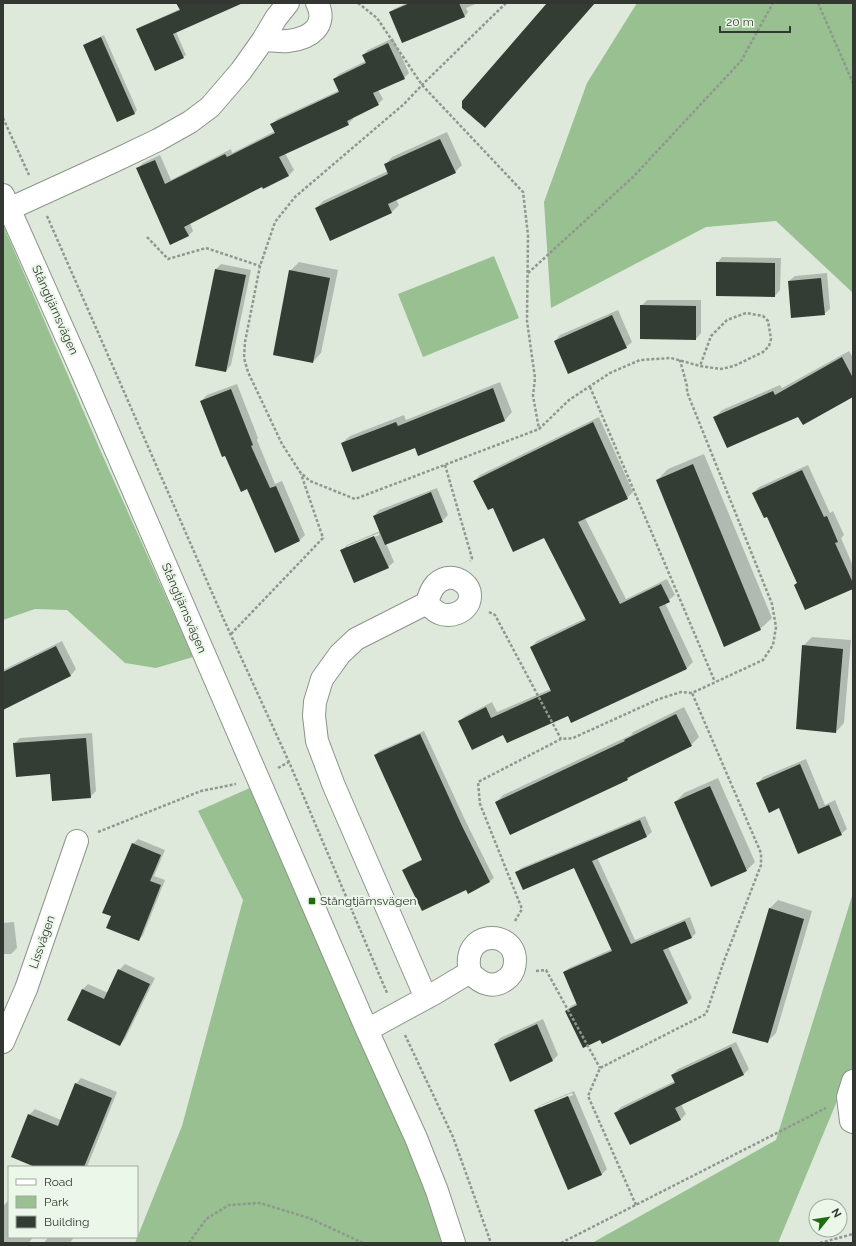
<svg xmlns="http://www.w3.org/2000/svg" width="856" height="1246" viewBox="0 0 856 1246" font-family="Raleway,sans-serif">
	<rect width="100%" height="100%" fill="#dee9dc"/>
	<path fill="#98c090" d="M 637,3 L 853,3 L 853,293 L 776,221 L 706,227 L 551,308 L 544,202 L 587,83 Z
		M 3,225 L 105,461 L 193,657 L 156,668 L 125,663 L 67,610 L 35,609 L 3,620 Z
		M 494,256 L 519,318 L 423,357 L 398,294 Z
		M 252,787 L 333,981 L 403,1133 L 444,1243 L 135,1243 L 182,1126 L 243,900 L 198,811 Z
		M 853,893 L 853,1068 L 842,1089 L 778,1243 L 592,1243 L 776,1140 Z"/>
	<path fill="#0003" fill-rule="evenodd" d="M 177,3 L 214,3 L 176,32 L 186,55 L 183,57 L 138,29 L 140,27 L 180,9 Z
		M 407,3 L 478,3 L 466,8 L 468,12 L 465,16 L 403,42 L 390,12 L 394,9 Z
		M 549,3 L 595,3 L 485,127 Z
		M 104,35 L 137,110 L 135,113 L 118,121 L 84,46 L 87,43 Z
		M 393,38 L 409,73 L 404,78 L 378,90 L 383,99 L 378,104 L 353,117 L 353,119 L 348,124 L 285,153 L 294,170 L 289,175 L 262,186 L 190,223 L 193,231 L 188,236 L 138,168 L 143,163 L 160,155 L 171,180 L 231,149 L 232,153 L 275,131 L 272,124 L 277,119 L 340,90 L 334,79 L 339,74 L 366,61 L 363,55 L 368,50 Z
		M 447,132 L 462,165 L 455,172 L 396,199 L 399,205 L 392,212 L 331,240 L 316,208 L 323,201 L 388,171 L 385,165 L 392,157 Z
		M 722,257 L 781,258 L 780,290 L 775,296 L 717,263 Z
		M 299,262 L 338,270 L 321,353 L 313,362 L 290,271 Z
		M 221,264 L 251,270 L 231,365 L 226,371 L 216,269 Z
		M 827,273 L 830,309 L 824,314 L 789,281 L 795,276 Z
		M 647,300 L 701,300 L 701,333 L 696,339 L 641,306 Z
		M 618,310 L 632,342 L 626,347 L 555,341 L 560,335 Z
		M 849,351 L 853,358 L 853,396 L 799,416 L 715,417 L 722,410 L 780,385 L 782,388 Z
		M 500,382 L 512,412 L 505,420 L 419,454 L 416,447 L 342,443 L 350,436 L 404,415 L 406,420 Z
		M 237,384 L 258,438 L 257,440 L 275,484 L 282,481 L 305,535 L 300,540 L 247,488 L 201,401 L 207,395 Z
		M 599,417 L 633,492 L 627,498 L 585,518 L 626,599 L 667,579 L 675,595 L 665,603 L 693,662 L 687,668 L 571,721 L 568,715 L 504,733 L 459,722 L 465,716 L 492,702 L 497,712 L 551,689 L 531,647 L 537,641 L 586,618 L 544,537 L 493,507 L 474,481 L 480,475 Z
		M 704,454 L 772,618 L 760,629 L 657,480 L 668,469 Z
		M 808,465 L 830,513 L 833,511 L 844,535 L 841,538 L 853,566 L 853,588 L 795,585 L 798,582 L 767,515 L 753,493 L 759,487 Z
		M 437,488 L 448,515 L 442,521 L 386,543 L 394,562 L 388,567 L 341,551 L 347,545 L 380,531 L 374,516 L 379,510 ZM 379,533 L 379,535 L 347,549 L 347,546 Z
		M 812,637 L 851,640 L 844,723 L 836,732 L 803,646 Z
		M 62,641 L 76,669 L 71,675 L 3,708 L 3,670 Z
		M 684,707 L 699,737 L 691,745 L 633,774 L 628,779 L 511,834 L 496,802 L 503,795 L 631,735 L 633,732 Z
		M 424,731 L 466,822 L 494,878 L 490,881 L 468,892 L 467,889 L 404,870 L 408,866 L 423,859 L 375,755 L 379,751 Z
		M 92,733 L 96,791 L 90,797 L 51,773 L 14,744 L 20,738 Z
		M 806,759 L 825,805 L 835,800 L 847,829 L 841,834 L 779,807 L 758,783 L 763,777 Z
		M 718,778 L 755,862 L 747,870 L 675,802 L 684,793 Z
		M 645,816 L 652,832 L 647,836 L 597,857 L 635,940 L 690,917 L 696,933 L 692,937 L 668,947 L 692,998 L 687,1002 L 601,1039 L 566,1011 L 571,1006 L 577,1003 L 564,972 L 569,968 L 612,949 L 574,867 L 516,873 L 521,868 Z
		M 138,839 L 165,850 L 154,876 L 165,880 L 143,935 L 139,940 L 112,916 L 133,844 Z
		M 778,900 L 812,911 L 776,1033 L 767,1042 L 769,909 Z
		M 14,922 L 17,948 L 11,954 L 3,954 L 3,923 Z
		M 125,964 L 155,978 L 125,1039 L 120,1045 L 68,1020 L 83,989 L 88,984 L 108,993 L 119,970 Z
		M 543,1019 L 558,1055 L 553,1060 L 511,1080 L 495,1044 L 500,1038 Z
		M 736,1042 L 749,1069 L 744,1074 L 681,1104 L 686,1114 L 680,1120 L 615,1113 L 621,1107 L 675,1081 L 672,1075 L 678,1069 Z
		M 81,1078 L 117,1092 L 87,1167 L 38,1167 L 29,1115 L 35,1109 L 61,1120 L 76,1084 Z
		M 574,1091 L 607,1169 L 602,1174 L 568,1188 L 535,1110 L 541,1105 ZM 572,1093 L 573,1095 L 540,1109 L 540,1106 Z
		M 8,1201 L 9,1237 L 33,1237 L 29,1243 L 3,1243 L 3,1206 Z
		M 48,1237 L 74,1237 L 70,1243 L 44,1243 Z"/>
	<path fill="#343d33" d="M 176,3 L 243,3 L 173,34 L 184,58 L 155,71 L 136,29 L 180,10 Z
		M 410,3 L 459,3 L 465,17 L 402,43 L 389,12 Z
		M 547,3 L 595,3 L 485,128 L 462,108 L 462,101 Z
		M 101,37 L 135,114 L 117,122 L 83,45 Z
		M 388,43 L 405,79 L 373,93 L 379,105 L 347,121 L 349,125 L 279,157 L 289,176 L 263,189 L 262,187 L 184,227 L 189,236 L 170,245 L 136,168 L 155,160 L 165,184 L 225,154 L 227,157 L 275,133 L 270,124 L 339,92 L 333,79 L 366,63 L 362,55 Z
		M 440,139 L 456,173 L 388,204 L 392,213 L 330,241 L 315,208 L 388,174 L 384,164 Z
		M 716,262 L 775,263 L 775,297 L 716,296 Z
		M 215,269 L 246,275 L 226,372 L 195,366 Z
		M 289,270 L 330,278 L 313,363 L 273,355 Z
		M 821,278 L 825,315 L 791,318 L 788,281 Z
		M 640,305 L 696,306 L 696,340 L 640,339 Z
		M 612,315 L 627,348 L 568,374 L 554,341 Z
		M 842,357 L 853,378 L 853,397 L 803,425 L 798,417 L 727,448 L 713,417 L 773,391 L 775,395 Z
		M 493,388 L 505,421 L 418,456 L 415,448 L 352,472 L 341,443 L 396,422 L 398,426 Z
		M 231,389 L 253,445 L 251,446 L 270,488 L 276,486 L 300,541 L 275,553 L 247,489 L 241,492 L 225,456 L 222,457 L 200,401 Z
		M 593,422 L 628,499 L 578,522 L 620,604 L 661,584 L 670,602 L 659,607 L 687,669 L 571,723 L 568,716 L 507,743 L 503,735 L 472,750 L 458,721 L 486,707 L 491,718 L 551,691 L 530,647 L 586,620 L 544,538 L 513,552 L 493,508 L 488,510 L 473,481 Z
		M 693,464 L 761,630 L 724,647 L 656,480 Z
		M 802,470 L 824,517 L 827,516 L 838,542 L 835,543 L 853,583 L 853,589 L 805,610 L 794,585 L 797,583 L 767,517 L 764,518 L 752,493 Z
		M 431,492 L 443,522 L 385,545 L 373,516 Z
		M 374,536 L 389,568 L 354,583 L 340,550 Z
		M 802,645 L 843,649 L 836,733 L 796,729 Z
		M 56,646 L 71,676 L 3,710 L 3,672 Z
		M 676,714 L 692,746 L 627,778 L 628,780 L 510,835 L 495,802 L 625,741 L 624,740 Z
		M 420,734 L 462,826 L 490,882 L 468,894 L 466,890 L 422,911 L 402,870 L 422,860 L 374,755 Z
		M 86,738 L 91,798 L 52,801 L 50,774 L 16,777 L 13,743 Z
		M 800,764 L 819,809 L 829,805 L 842,835 L 798,854 L 779,808 L 769,813 L 756,783 Z
		M 710,786 L 747,871 L 711,887 L 674,802 Z
		M 640,820 L 647,837 L 592,861 L 631,944 L 685,921 L 692,938 L 663,950 L 688,1003 L 602,1044 L 600,1040 L 583,1048 L 565,1011 L 577,1005 L 563,972 L 612,951 L 574,868 L 523,890 L 515,872 Z
		M 132,843 L 161,855 L 150,881 L 161,885 L 139,941 L 106,928 L 111,916 L 102,913 Z
		M 769,908 L 804,919 L 768,1043 L 732,1033 Z
		M 118,969 L 150,984 L 120,1046 L 67,1020 L 82,989 L 104,999 Z
		M 537,1024 L 553,1061 L 510,1082 L 494,1044 Z
		M 731,1047 L 744,1075 L 675,1108 L 681,1120 L 630,1145 L 614,1113 L 675,1083 L 671,1075 Z
		M 75,1083 L 112,1098 L 84,1167 L 35,1167 L 11,1157 L 28,1114 L 58,1126 Z
		M 568,1096 L 602,1175 L 568,1190 L 534,1110 Z"/>
	<g fill="none" stroke-linecap="round" stroke-linejoin="round">
		<defs>
			<path id="minor" d="M 263,40 C 271,40 280,42 288,41 C 309,39 329,26 317,3
				M 3,195 L 82,372 L 367,1030 L 416,1138 L 437,1191 L 454,1243
				M 9,209 L 112,162 L 158,140 L 190,122 L 210,107 L 241,71 L 263,40 L 276,18 L 288,3
				M 426,998 L 334,786 L 317,741 L 314,716 L 315,702 L 322,679 L 340,654 L 356,639 L 427,603 C 430,592 434,581 447,578 C 458,576 471,585 470,597 C 469,613 448,619 437,612 C 433,610 430,606 427,603
				M 367,1030 L 435,993 L 470,972 C 460,930 514,928 515,960 C 515,966 513,973 509,977 C 495,990 481,985 470,972
				M 3,1042 L 26,989 L 77,841
				M 853,1081 L 848,1097 L 851,1121 L 853,1122"/>
		</defs>
		<use href="#minor" stroke="#8b9589" stroke-width="24"/>
		<path stroke="#8f978e" stroke-width="2.5" stroke-dasharray="3 2" stroke-linecap="butt" d="M 358,3 L 377,18 L 422,85 L 523,192 L 528,235 L 527,321 L 535,378 L 533,396 L 539,429
			M 506,3 L 422,85 L 404,104 L 295,197 L 275,222 L 260,266 L 245,342 L 244,358 L 248,372 L 282,444 L 300,472 L 310,481 L 355,499 L 539,429 L 569,400 L 610,373 L 640,360 L 671,358 L 700,366 L 721,369 L 734,366 L 763,352 L 769,346 L 771,339 L 768,321 L 763,316 L 746,313 L 727,320 L 711,336 L 700,366
			M 818,3 L 853,83
			M 3,118 L 29,175
			M 47,216 L 224,620 L 289,762 L 387,993
			M 147,237 L 168,259 L 206,248 L 260,266
			M 528,273 L 633,177 L 741,61 L 773,3
			M 590,387 L 715,682
			M 445,465 L 472,558 L 470,561
			M 489,612 L 495,615 L 561,739
			M 231,634 L 323,538 L 301,474
			M 278,768 L 289,762
			M 98,832 L 201,791 L 236,784
			M 515,921 L 522,909 L 480,804 L 478,782 L 561,739 L 573,738 L 659,699 L 681,692 L 692,693 L 763,660 L 773,645 L 776,627 L 772,604 L 687,392 L 687,386 L 680,360
			M 536,971 L 546,970 L 600,1068
			M 405,1035 L 453,1137 L 491,1243
			M 636,1205 L 588,1096 L 600,1068 L 706,1014 L 724,961 L 761,865 L 761,853 L 692,693
			M 189,1243 L 206,1219 L 229,1205 L 260,1203 L 309,1218 L 363,1243
			M 561,1243 L 826,1108
			M 820,1243 L 853,1234"/>
		<use href="#minor" stroke="#fff" stroke-width="22"/>
	</g>
	<rect fill="#216d0e" stroke="#ebf7e9" stroke-width="1.5" x="308" y="897" width="8" height="8" rx="2"/>
	<g text-anchor="middle" stroke-width="4" stroke-linejoin="round" paint-order="stroke">
		<g font-size="12" fill="#323732" stroke="#ebf7e9">
			<text transform="translate(55 310) rotate(66)" y="4">Stångtjärnsvägen</text>
			<text transform="translate(184 608) rotate(67)" y="4">Stångtjärnsvägen</text>
			<text transform="translate(42 942) rotate(-71)" y="4">Lissvägen</text>
		</g>
		<g font-size="12" fill="#323732" stroke="#ebf7e9" text-anchor="start">
			<text x="320" y="905">Stångtjärnsvägen</text>
		</g>
	</g>
	<rect width="856" height="1246" fill="none" stroke="#323732" stroke-width="8"/>
	<rect x="8" y="1166" width="130" height="72" fill="#ebf7e9" stroke="#a1aaa0"/>
	<rect x="16" y="1179" width="20" height="6" fill="#ffffff" stroke="#a1aaa0"/>
	<text x="44" y="1186" font-size="12" fill="#323732">Road</text>
	<rect x="16" y="1196" width="20" height="12" fill="#98c090" stroke="#a1aaa0"/>
	<text x="44" y="1206" font-size="12" fill="#323732">Park</text>
	<rect x="16" y="1216" width="20" height="12" fill="#343d33" stroke="#a1aaa0"/>
	<text x="44" y="1226" font-size="12" fill="#323732">Building</text>
	<g transform="translate(828 1218) rotate(60)"><circle r="19" fill="#ebf7e9" stroke="#a1aaa0"/>
	<path d="M0-3L7 15L0 10L-7 15Z" fill="#216d0e"/>
	<text y="-6" font-size="11" font-weight="bold" text-anchor="middle" fill="#323732">N</text>
	</g>
	<path d="M720 26v6h70v-6" fill="none" stroke="#323732" stroke-width="2"/>
	<text x="726" y="26" font-size="12" fill="#323732" stroke="#ebf7e9" stroke-width="3" paint-order="stroke">20 m</text>
</svg>
